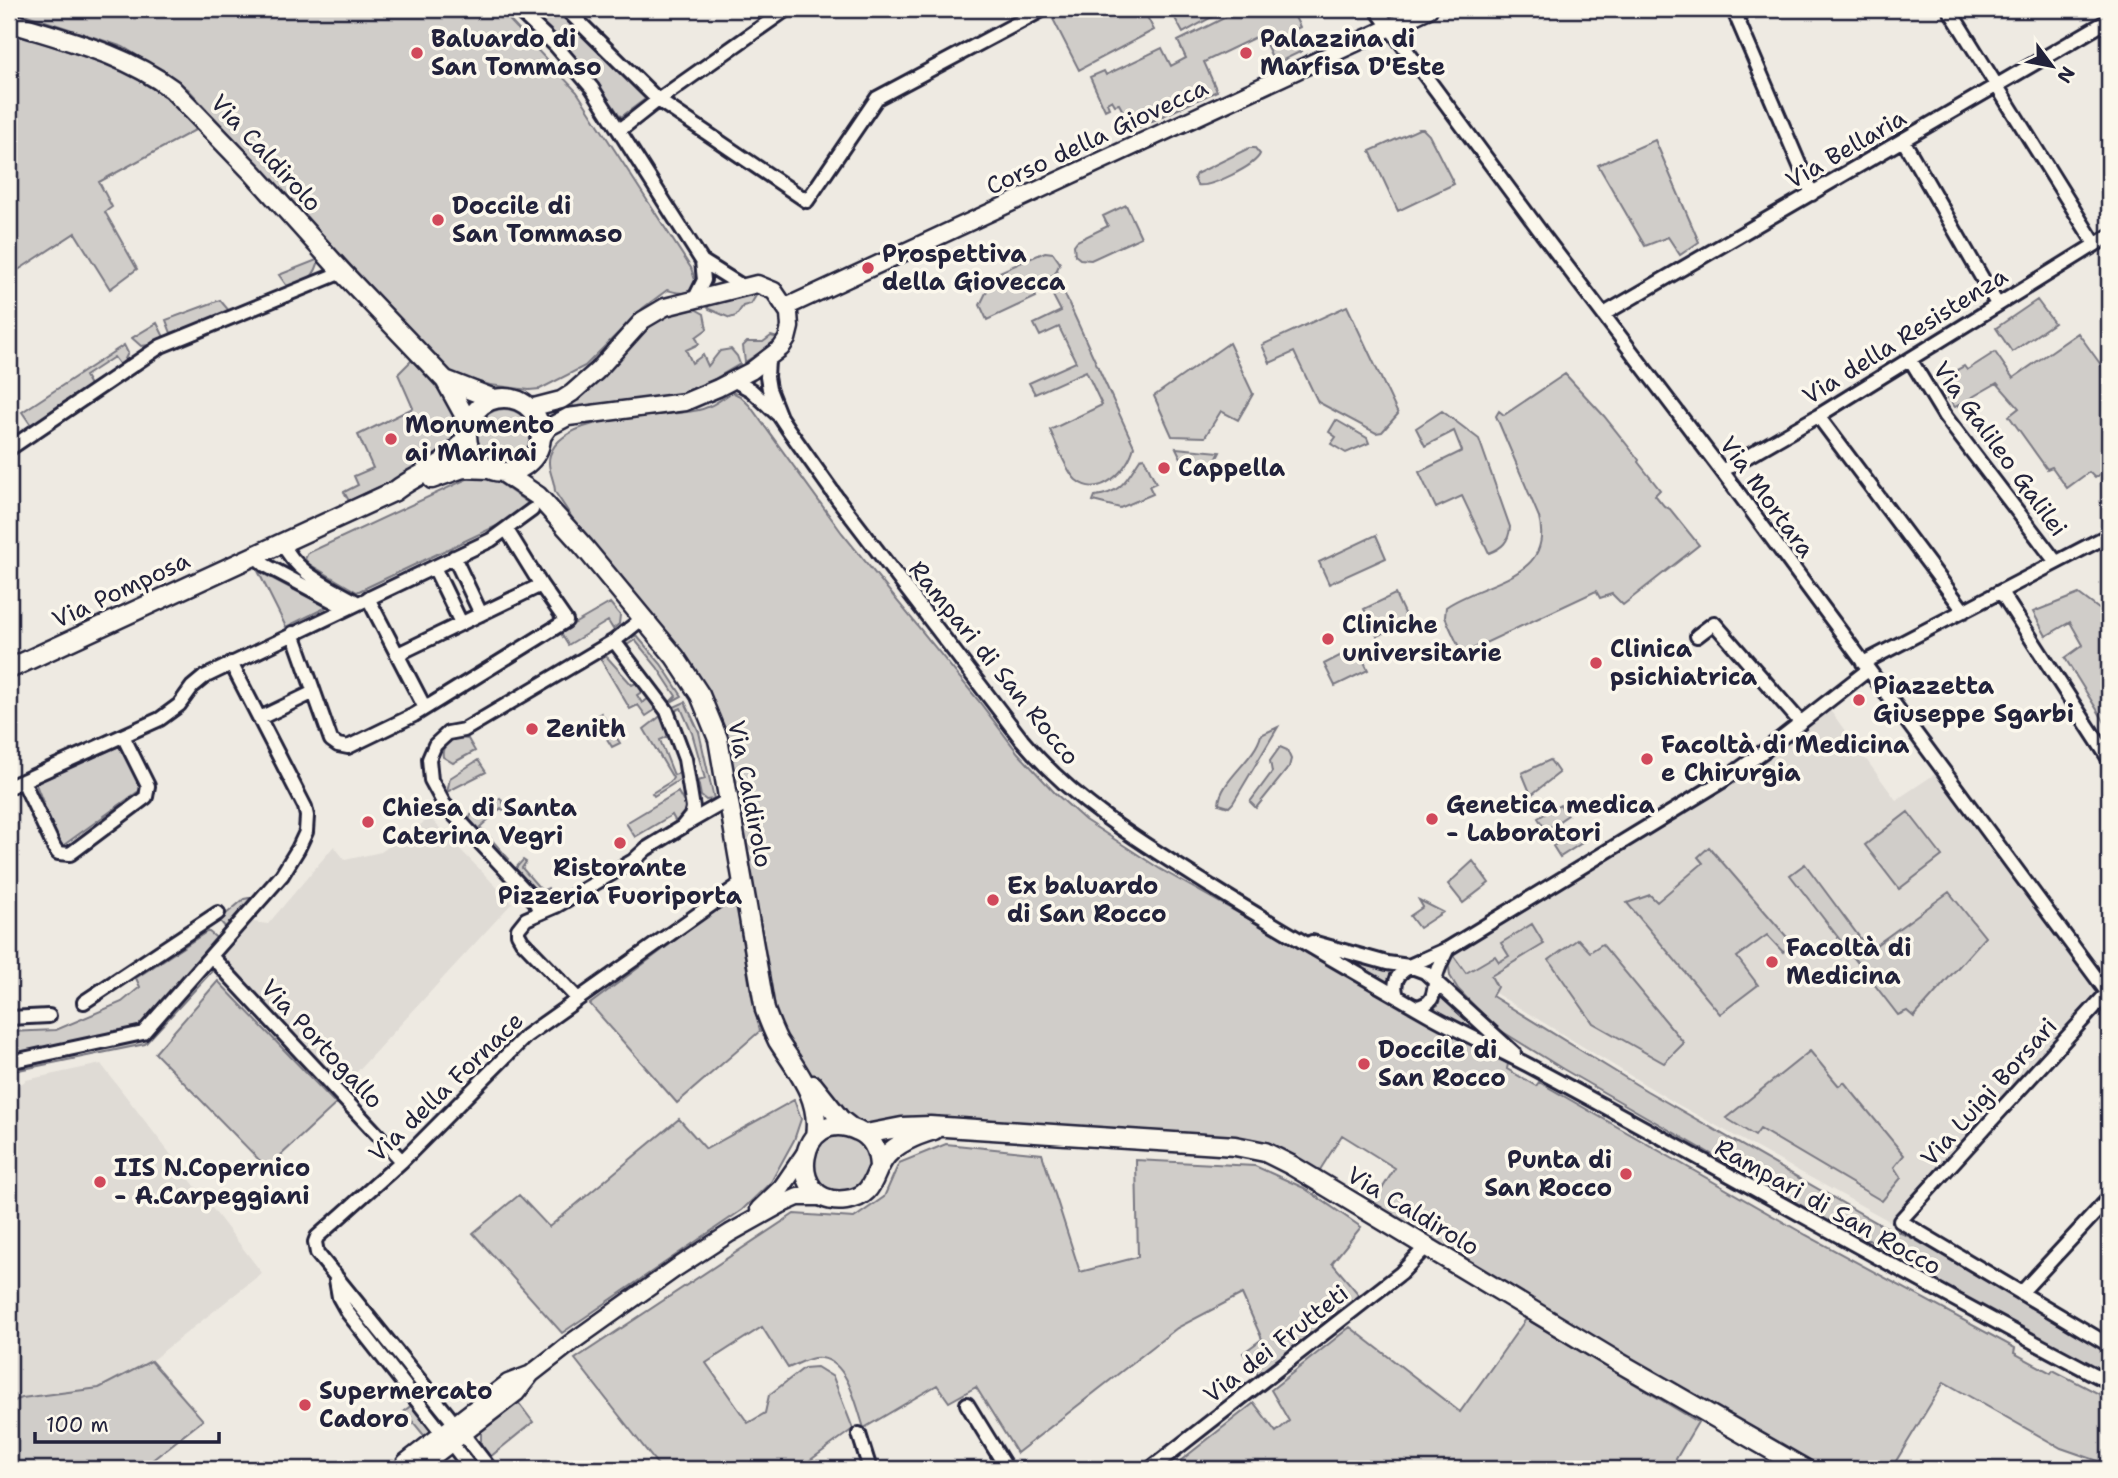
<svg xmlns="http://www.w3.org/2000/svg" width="2118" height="1478" viewBox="0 0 2118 1478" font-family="'Shantell Sans',sans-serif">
	<rect width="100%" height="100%" fill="#eeeae2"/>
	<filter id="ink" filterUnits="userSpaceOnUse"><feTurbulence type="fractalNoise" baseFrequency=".0143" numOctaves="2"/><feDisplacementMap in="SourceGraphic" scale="14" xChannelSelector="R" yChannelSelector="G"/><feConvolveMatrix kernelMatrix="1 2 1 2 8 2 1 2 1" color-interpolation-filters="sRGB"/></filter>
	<g filter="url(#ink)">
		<path fill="#dfdbd5" d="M 1829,709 L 1896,800 L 1941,770 L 2105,989 L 1893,1223 L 1677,1104 L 1495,993 L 1466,971 L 1453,953 L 1729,784 Z
			M 430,818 L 512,903 L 344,1086 L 222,956 L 253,922 L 268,924 L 334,846 L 345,860 L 381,852 Z
			M 101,1064 L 262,1273 L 151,1361 L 99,1388 L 22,1398 L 9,1403 L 9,1087 L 14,1090 L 26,1080 Z"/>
		<path fill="#d0cdc9" stroke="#797882" stroke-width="2" d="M 9,9 L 499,9 L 577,92 L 691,268 L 696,283 C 690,297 679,293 667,290 L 643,308 L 585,366 L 540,389 L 529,390 L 490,385 L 461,377 L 447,370 L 188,89 L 159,69 L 123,47 Z
			M 530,9 L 560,9 L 648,97 L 621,117 L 591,75 Z
			M 1064,9 L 1143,9 L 1154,30 L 1079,70 L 1051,15 Z
			M 1170,9 L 1207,9 L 1212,17 L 1183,33 Z
			M 1242,9 L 1291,9 L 1300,27 L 1292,31 L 1302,51 L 1275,64 L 1266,44 L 1269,43 L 1264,33 L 1204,62 L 1217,91 L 1133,130 L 1119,104 L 1115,105 L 1112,100 L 1107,103 L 1109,108 L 1105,110 L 1090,77 L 1104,71 L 1106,75 L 1162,48 L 1171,66 L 1186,58 L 1178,41 Z
			M 9,31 L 123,70 L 172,101 L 199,128 L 99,182 L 112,207 L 105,212 L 137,269 L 110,289 L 75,233 L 9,276 Z
			M 1419,129 L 1423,129 L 1429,135 L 1454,184 L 1398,211 L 1370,151 Z
			M 1655,140 L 1699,242 L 1680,255 L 1668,237 L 1645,246 L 1598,165 Z
			M 1249,148 L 1255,148 L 1260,154 C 1255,166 1210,188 1197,185 L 1194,178 L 1196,174 Z
			M 1126,205 L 1141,237 L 1091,260 L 1080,259 L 1075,255 L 1074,245 L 1077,241 L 1108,226 L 1103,216 Z
			M 1045,252 L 1053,253 L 1060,263 L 1055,274 L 1031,286 L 1036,297 L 987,320 L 980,305 L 995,274 Z
			M 319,259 C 316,278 305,282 289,289 L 279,275 Z
			M 1060,284 L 1134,446 C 1129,469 1100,500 1076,480 C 1066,471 1056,443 1050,430 L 1102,405 L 1086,371 L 1035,394 L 1029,383 L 1076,362 L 1059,327 L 1040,336 L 1034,324 L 1061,311 L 1050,290 Z
			M 751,294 L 757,294 L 751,304 L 743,306 L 736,316 L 730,318 L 709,309 L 706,305 Z
			M 220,300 L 230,312 L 171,333 L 166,320 Z
			M 2037,300 L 2054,323 L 2012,352 L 1996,328 Z
			M 1347,306 L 1398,414 L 1382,432 L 1376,433 L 1318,402 L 1294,352 L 1270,363 L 1262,345 Z
			M 695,309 L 704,314 L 707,329 L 696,337 L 699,344 L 686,350 L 692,363 L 703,355 L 708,366 L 720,351 L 731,349 L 737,356 L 740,364 L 687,395 L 575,412 L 571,400 L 648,324 L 672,314 Z
			M 157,323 L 164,337 L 149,345 L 141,346 L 132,338 Z
			M 2078,333 L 2109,376 L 2109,468 L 2095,478 L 2089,472 L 2067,488 L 2052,467 L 2047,469 L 2009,416 L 2019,408 L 1997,383 L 1955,407 L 1948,398 L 1954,392 L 1944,377 L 1964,366 L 1967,370 L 1995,352 L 2013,378 Z
			M 771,336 L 778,338 L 774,344 L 745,362 L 743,346 L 747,342 L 763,342 Z
			M 1229,343 L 1253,394 L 1238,420 L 1221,411 L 1205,437 L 1172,436 L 1154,396 Z
			M 124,345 L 128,353 L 124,361 L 120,365 L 114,357 L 85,376 L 90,385 L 31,425 L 22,412 Z
			M 412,360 L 441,392 L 459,418 L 462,425 L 460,436 L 445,456 L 349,501 L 344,492 L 358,485 L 354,476 L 373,468 L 358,435 L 413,408 L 398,374 Z
			M 1565,374 L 1604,416 L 1639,460 L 1638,462 L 1660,490 L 1655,495 L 1664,506 L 1670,509 L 1699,545 L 1623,605 L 1612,594 L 1600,598 L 1596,591 L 1462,654 L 1445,617 L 1446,607 C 1483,581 1555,579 1539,517 L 1496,416 L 1499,411 L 1504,415 Z
			M 732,392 L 740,396 L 750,406 L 842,533 L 978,700 L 1018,753 L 1055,793 L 1085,820 L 1160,869 L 1508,1064 L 1507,1069 L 1536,1086 L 1539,1082 L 1806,1235 L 2015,1348 L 2014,1353 L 2051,1373 L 2053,1370 L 2109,1399 L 2109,1458 L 2104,1463 L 2061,1448 L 1944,1382 L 1893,1466 L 1897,1469 L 1825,1469 L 1743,1427 L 1372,1205 L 1395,1168 L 1342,1135 L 1318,1173 C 1291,1158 1267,1142 1236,1138 L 872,1127 L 848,1116 L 806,1071 L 776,1024 L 727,750 L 555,492 C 555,480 546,468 550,455 C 563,413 658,418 693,411 C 709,409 719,401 732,392 Z
			M477 436a27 27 0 1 1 54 0a27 27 0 1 1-54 0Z
			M 1442,411 L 1479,439 L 1510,527 C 1509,542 1502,548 1489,553 L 1462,496 L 1436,508 L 1419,472 L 1462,451 L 1454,431 L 1425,446 L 1416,428 Z
			M 1336,420 L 1367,438 L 1369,443 L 1346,453 L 1331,444 L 1336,437 L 1329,432 Z
			M 1176,448 L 1220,452 L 1213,466 L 1190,476 Z
			M 1144,458 L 1156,483 L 1149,486 L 1153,494 L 1120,508 L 1093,501 L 1095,496 C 1122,493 1126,480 1140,459 Z
			M 471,477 L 495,480 L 528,503 L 507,521 L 357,592 L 309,564 L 305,559 L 308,553 Z
			M 1376,535 L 1386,558 L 1329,584 L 1319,562 Z
			M 258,571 L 327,607 L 286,627 Z
			M 1395,594 L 1408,622 L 1377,636 L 1364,609 Z
			M 2079,594 L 2099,609 L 2109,603 L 2109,729 L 2065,658 L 2083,645 L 2070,622 L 2046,636 L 2033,612 Z
			M 610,603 L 620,615 L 619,624 L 613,629 L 608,621 L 568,645 L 560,632 Z
			M 636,635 L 661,664 L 682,696 L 669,703 L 676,696 L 657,667 L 635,640 L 627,645 L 626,642 Z
			M 1357,647 L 1368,670 L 1335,686 L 1324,664 Z
			M 606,656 L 632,685 L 640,681 L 646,689 L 637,695 L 642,703 L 651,697 L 658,708 L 646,716 L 638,705 L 630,709 L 601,660 Z
			M 685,702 L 699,732 L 714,799 L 706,800 L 701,796 L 698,781 L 705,779 L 692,733 L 681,708 L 674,711 L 672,708 Z
			M 601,713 L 620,743 L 612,747 L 594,718 Z
			M 662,715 L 669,736 L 660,740 L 674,775 L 683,772 L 684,777 L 654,796 L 652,793 L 670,782 L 673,778 L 644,729 Z
			M 1278,727 L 1233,803 L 1229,807 L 1219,804 C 1220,780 1255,760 1261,735 Z
			M 458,738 L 468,739 L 475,751 L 453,763 L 443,757 C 441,746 448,741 458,738 Z
			M 122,745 L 143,788 L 61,847 L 35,782 Z
			M 1280,747 L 1287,750 L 1291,759 L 1289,767 L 1256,808 L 1250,802 L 1272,772 L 1270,761 Z
			M 478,760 L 486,772 L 447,792 L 450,778 Z
			M 1550,760 L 1559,773 L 1531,795 L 1522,773 Z
			M 678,792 L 688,810 L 687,817 L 677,824 L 672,815 L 635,837 L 626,823 Z
			M 500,798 L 514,819 L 501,808 L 480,827 L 509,859 L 506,863 L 468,823 L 471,815 Z
			M 1560,805 L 1568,815 L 1546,830 L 1538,818 Z
			M 1908,812 L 1942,856 L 1899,889 L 1865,845 Z
			M 1578,831 L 1585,841 L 1560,857 L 1553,846 Z
			M 1709,847 L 1792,943 L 1783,952 L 1767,935 L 1737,957 L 1758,985 L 1720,1014 L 1627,903 L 1650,895 L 1657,902 L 1703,863 L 1698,857 Z
			M 523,860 L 526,862 L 522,868 L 542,891 L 548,888 L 552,897 L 559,894 L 563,898 L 547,902 L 515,874 L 514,870 Z
			M 1473,861 L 1489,883 L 1463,903 L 1448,884 Z
			M 1805,864 L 1869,950 L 1949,892 L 1985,937 L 1914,1017 L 1907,1011 L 1898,1015 L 1790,875 Z
			M 259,896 L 228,930 L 219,920 L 244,899 Z
			M 1419,900 L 1443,912 L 1419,928 L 1410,916 L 1423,907 Z
			M 725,903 L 737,906 L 749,982 L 760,1031 L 677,1103 L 590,1004 Z
			M 1532,924 L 1544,944 L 1491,976 L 1497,987 L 1492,996 L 1647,1091 L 1881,1225 L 1908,1236 L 2109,1349 L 2109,1378 L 1887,1259 L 1887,1252 L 1869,1240 L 1861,1240 L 1563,1069 L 1495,1027 L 1458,989 L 1450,976 L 1448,958 L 1453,955 L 1466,973 L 1495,956 L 1499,962 L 1509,956 L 1501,943 Z
			M 208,931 L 220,941 L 138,1029 L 10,1055 L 9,1032 L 56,1030 L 122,1002 L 140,987 L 136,978 Z
			M 1578,939 L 1590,952 L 1602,944 L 1684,1043 L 1664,1063 L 1593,1023 L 1549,960 Z
			M 1331,953 L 1394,970 L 1388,985 Z
			M 208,965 L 213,970 L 145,1044 L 9,1072 L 9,1065 L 143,1037 Z
			M 218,981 L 336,1104 L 267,1168 L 155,1053 Z
			M 1441,997 L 1499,1046 L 1431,1009 L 1438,1005 Z
			M 1810,1051 L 1839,1086 L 1844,1082 L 1904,1155 L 1894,1167 L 1901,1178 L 1882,1201 L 1760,1129 L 1755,1136 L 1726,1118 Z
			M 794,1100 L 801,1119 L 794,1140 L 771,1182 L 742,1210 L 562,1333 L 473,1233 L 519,1195 L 549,1227 L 679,1119 L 706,1149 Z
			M812 1163a30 30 0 1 1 60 0a30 30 0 1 1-60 0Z
			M 946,1144 L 1042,1154 L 1080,1272 L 1138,1257 L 1136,1160 L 1255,1166 L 1304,1188 L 1361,1227 L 1332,1263 L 1361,1297 L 1258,1374 L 1243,1353 L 1262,1339 L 1242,1294 L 1177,1328 L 1017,1453 L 976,1387 L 949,1402 L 937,1385 L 864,1428 C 856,1405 847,1354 814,1358 C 806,1359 796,1365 788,1368 L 762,1327 L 706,1363 L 748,1423 L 765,1413 L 769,1395 L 804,1368 L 817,1367 L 833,1377 L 853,1429 L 798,1469 L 661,1469 L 575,1359 L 794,1214 L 854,1218 L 884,1197 L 899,1163 Z
			M 1526,1319 L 1698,1422 L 1670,1469 L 1170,1469 L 1254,1403 L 1276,1432 L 1289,1421 L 1271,1390 L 1350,1327 L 1460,1412 Z
			M 151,1361 L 203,1420 L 141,1469 L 9,1469 L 9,1403 L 22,1398 L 99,1388 Z
			M 515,1398 L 533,1422 L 490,1457 L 481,1444 L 481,1429 Z
			M 412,1405 L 434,1433 L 427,1439 L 404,1411 Z"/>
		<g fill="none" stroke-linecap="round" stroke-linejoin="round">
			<defs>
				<path id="minor" d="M 517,9 L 556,46 L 592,88 L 702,261 L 742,286
					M 566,9 L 658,100 L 807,201 L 877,98 L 1044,9
					M 1376,9 L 1543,235 L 1722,471 L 2109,995
					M 1733,9 L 1812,194
					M 1949,9 L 2095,244
					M 620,130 L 658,100 L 787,9
					M 1903,140 L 1997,304
					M 695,298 L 704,280 L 702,261
					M 1604,314 L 2109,20
					M 1910,359 L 1944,415 L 2056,562
					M 768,360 L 767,377 L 769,389 L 780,417 L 788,429 L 837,498 L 1022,740 C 1075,803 1143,844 1212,887 C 1282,931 1354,972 1426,1013 C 1459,1032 1494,1047 1528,1065 C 1723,1169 1913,1280 2109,1382
					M 733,380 L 751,390 L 777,414
					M 1818,416 L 1964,611
					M 9,449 L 161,346 L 342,272
					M 1722,471 L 1818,416 L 2109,236
					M 282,542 C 296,574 329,586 358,603
					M 254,555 L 265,565 L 346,608
					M 454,557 L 481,614
					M 434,567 L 461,623
					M 2001,592 L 2109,759
					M 368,598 L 425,708
					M 293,633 L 331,740 L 338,745 L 348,747 L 414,715 L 566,621 L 541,585 L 507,530
					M 1697,636 L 1714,623 L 1801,723
					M 398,654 L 541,585
					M 1863,663 L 2109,535
					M 260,718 L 314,692
					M 23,781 L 54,847 L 58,853 L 70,854 L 146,797 L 148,786 L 123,736
					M 9,787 L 160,719 L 179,705 L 192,687 L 204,677 L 491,540 L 532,510
					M 686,824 L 728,800
					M 540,912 L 535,901 L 444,804 L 431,780 L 429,759 L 435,745 L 448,733 L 464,730 L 614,641 L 643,618
					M 1312,942 L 1387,963 L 1409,966 L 1425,972 L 1514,1053
					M 211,956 L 402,1161
					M 1409,966 L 1447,949 L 1724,780 L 1767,749 L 1868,670
					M 2109,991 L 1900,1221 L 2109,1345
					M 1397,996 C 1392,982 1398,972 1410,967
					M 578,999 L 522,941 L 518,934 L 518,929 L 526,919 L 556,906 L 633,861 L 646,849 L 682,827 L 691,816 L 693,808 L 685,759 L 667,711 L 614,641
					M 84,1002 L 218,913
					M 1417,1007 C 1436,1003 1433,992 1436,977 C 1438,968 1443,958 1447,950
					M 9,1018 L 49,1016
					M 9,1062 L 143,1033 L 282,875 L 298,849 L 306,832 L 307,816 L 305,807 L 231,663
					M 335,1274 L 339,1297 L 348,1313 L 443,1434
					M 2021,1293 L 2109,1198
					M 967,1404 L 1007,1469
					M 455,1424 L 317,1253 L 315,1242 L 317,1237 L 402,1161 L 526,1036 L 742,883
					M 463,1434 L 490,1469
					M 859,1434 L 870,1469
					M 451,1443 L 471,1469
					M 1150,1469 L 1401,1273 L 1425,1248"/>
				<path id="tertiary" d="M 786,307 L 1429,9
					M 530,408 L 561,400 L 572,393 L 597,371 L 643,320 L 665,307 L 757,284 L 774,291 L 789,313 L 790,327 L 787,339 L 781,348 L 751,371 L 718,388 L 685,402 L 568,417 L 549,427 L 542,437
					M 759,1209 L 782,1187 L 806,1152
					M 401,1469 L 406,1462 L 508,1383 L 529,1375
					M 417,1469 L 516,1393 L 531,1374 L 572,1342 L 676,1268 L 730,1233 L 780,1205 L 798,1197 L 824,1197"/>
				<path id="secondary" d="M 9,22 C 65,40 124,53 172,89 L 253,173 L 342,272 L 445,380 L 468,422
					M 445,380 L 494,399
					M467 435a37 37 0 1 1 74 0a37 37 0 1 1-74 0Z
					M 504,473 L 538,496 L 584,547 L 675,657 L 700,695 L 718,739 L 765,1010 C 769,1021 773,1031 778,1041 C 797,1071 821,1098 815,1136
					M 432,479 L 463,468 L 489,469
					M 9,669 L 395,491 C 422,470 450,467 467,435
					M 813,1085 L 840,1119 L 849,1126
					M 866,1134 L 902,1127 L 930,1126 L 1235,1146 L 1265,1152 L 1291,1165 L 1613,1359 L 1805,1469
					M 879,1166 C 878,1150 872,1137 858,1131 C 797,1102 783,1208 846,1200 C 877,1196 871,1173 887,1155 C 899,1142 917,1135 934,1130"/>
			</defs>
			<use href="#minor" stroke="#22223b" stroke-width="18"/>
			<use href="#tertiary" stroke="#22223b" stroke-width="21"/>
			<use href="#secondary" stroke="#22223b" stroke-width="23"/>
			<use href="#minor" stroke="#fbf7ec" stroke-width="12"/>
			<use href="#tertiary" stroke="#fbf7ec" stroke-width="16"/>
			<use href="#secondary" stroke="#fbf7ec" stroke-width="18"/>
		</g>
	</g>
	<g fill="#d1495b" stroke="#fbf7ec" stroke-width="2.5">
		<circle cx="417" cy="53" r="7"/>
		<circle cx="1246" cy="53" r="7"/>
		<circle cx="438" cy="220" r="7"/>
		<circle cx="868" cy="268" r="7"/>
		<circle cx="391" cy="439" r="7"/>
		<circle cx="1164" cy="468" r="7"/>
		<circle cx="1328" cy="639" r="7"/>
		<circle cx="1596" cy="663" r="7"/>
		<circle cx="1859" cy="700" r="7"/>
		<circle cx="532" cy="729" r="7"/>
		<circle cx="1647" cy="759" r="7"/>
		<circle cx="1432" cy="819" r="7"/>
		<circle cx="368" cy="822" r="7"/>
		<circle cx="620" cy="843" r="7"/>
		<circle cx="993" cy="900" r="7"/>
		<circle cx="1772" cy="962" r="7"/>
		<circle cx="1364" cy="1064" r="7"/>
		<circle cx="1626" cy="1174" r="7"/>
		<circle cx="100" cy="1182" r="7"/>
		<circle cx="305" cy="1405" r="7"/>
	</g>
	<g text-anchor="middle" stroke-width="7" stroke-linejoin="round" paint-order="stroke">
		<g font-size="24" font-weight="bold" fill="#22223b" stroke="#fbf7ec" text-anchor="start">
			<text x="431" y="47">Baluardo di<tspan x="431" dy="28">San Tommaso</tspan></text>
			<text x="1260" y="47">Palazzina di<tspan x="1260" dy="28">Marfisa D'Este</tspan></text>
			<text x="452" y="214">Doccile di<tspan x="452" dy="28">San Tommaso</tspan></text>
			<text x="882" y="262">Prospettiva<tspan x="882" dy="28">della Giovecca</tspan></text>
			<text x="405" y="433">Monumento<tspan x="405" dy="28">ai Marinai</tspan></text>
			<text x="1178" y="476">Cappella</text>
			<text x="1342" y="633">Cliniche<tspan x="1342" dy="28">universitarie</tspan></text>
			<text x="1610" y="657">Clinica<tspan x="1610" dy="28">psichiatrica</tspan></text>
			<text x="1873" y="694">Piazzetta<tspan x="1873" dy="28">Giuseppe Sgarbi</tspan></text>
			<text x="546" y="737">Zenith</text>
			<text x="1661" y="753">Facoltà di Medicina<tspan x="1661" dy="28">e Chirurgia</tspan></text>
			<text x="1446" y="813">Genetica medica<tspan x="1446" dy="28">- Laboratori</tspan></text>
			<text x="382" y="816">Chiesa di Santa<tspan x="382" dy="28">Caterina Vegri</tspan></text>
			<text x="620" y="876" text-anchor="middle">Ristorante<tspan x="620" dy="28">Pizzeria Fuoriporta</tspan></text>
			<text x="1007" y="894">Ex baluardo<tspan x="1007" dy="28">di San Rocco</tspan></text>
			<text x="1786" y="956">Facoltà di<tspan x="1786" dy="28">Medicina</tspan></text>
			<text x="1378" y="1058">Doccile di<tspan x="1378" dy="28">San Rocco</tspan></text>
			<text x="1612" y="1168" text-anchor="end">Punta di<tspan x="1612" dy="28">San Rocco</tspan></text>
			<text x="114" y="1176">IIS N.Copernico<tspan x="114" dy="28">- A.Carpeggiani</tspan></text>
			<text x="319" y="1399">Supermercato<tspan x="319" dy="28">Cadoro</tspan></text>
		</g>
		<g font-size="24" fill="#22223b" stroke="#fbf7ec">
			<text transform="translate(1097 137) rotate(-25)" y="8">Corso della Giovecca</text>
			<text transform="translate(1846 149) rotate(-30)" y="8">Via Bellaria</text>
			<text transform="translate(266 153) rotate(47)" y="8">Via Caldirolo</text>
			<text transform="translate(1905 336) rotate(-32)" y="8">Via della Resistenza</text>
			<text transform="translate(2000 449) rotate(54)" y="8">Via Galileo Galilei</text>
			<text transform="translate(1767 497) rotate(54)" y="8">Via Mortara</text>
			<text transform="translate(121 590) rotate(-25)" y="8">Via Pomposa</text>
			<text transform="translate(994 663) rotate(51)" y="8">Rampari di San Rocco</text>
			<text transform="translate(750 794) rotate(79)" y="8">Via Caldirolo</text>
			<text transform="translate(322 1044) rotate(47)" y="8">Via Portogallo</text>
			<text transform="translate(446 1087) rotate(-44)" y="8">Via della Fornace</text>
			<text transform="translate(1989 1092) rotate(-48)" y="8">Via Luigi Borsari</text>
			<text transform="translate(1828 1207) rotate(29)" y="8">Rampari di San Rocco</text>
			<text transform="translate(1413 1211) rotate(31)" y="8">Via Caldirolo</text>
			<text transform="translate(1276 1344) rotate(-38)" y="8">Via dei Frutteti</text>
		</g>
	</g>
	<rect width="2118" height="1478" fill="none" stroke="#fbf7ec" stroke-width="35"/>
	<rect x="18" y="18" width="2083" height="1443" fill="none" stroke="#22223b" stroke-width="2.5" filter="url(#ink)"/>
	<g transform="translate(2052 66) rotate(122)" stroke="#fbf7ec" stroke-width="5" paint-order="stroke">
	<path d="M0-5L12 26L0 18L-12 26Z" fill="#22223b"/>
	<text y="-10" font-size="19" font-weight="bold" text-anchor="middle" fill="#22223b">N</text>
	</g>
	<path d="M35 1432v10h184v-10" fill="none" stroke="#22223b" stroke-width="3.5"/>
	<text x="46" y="1432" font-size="21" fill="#22223b" stroke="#fbf7ec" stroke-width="5" paint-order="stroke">100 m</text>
</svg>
